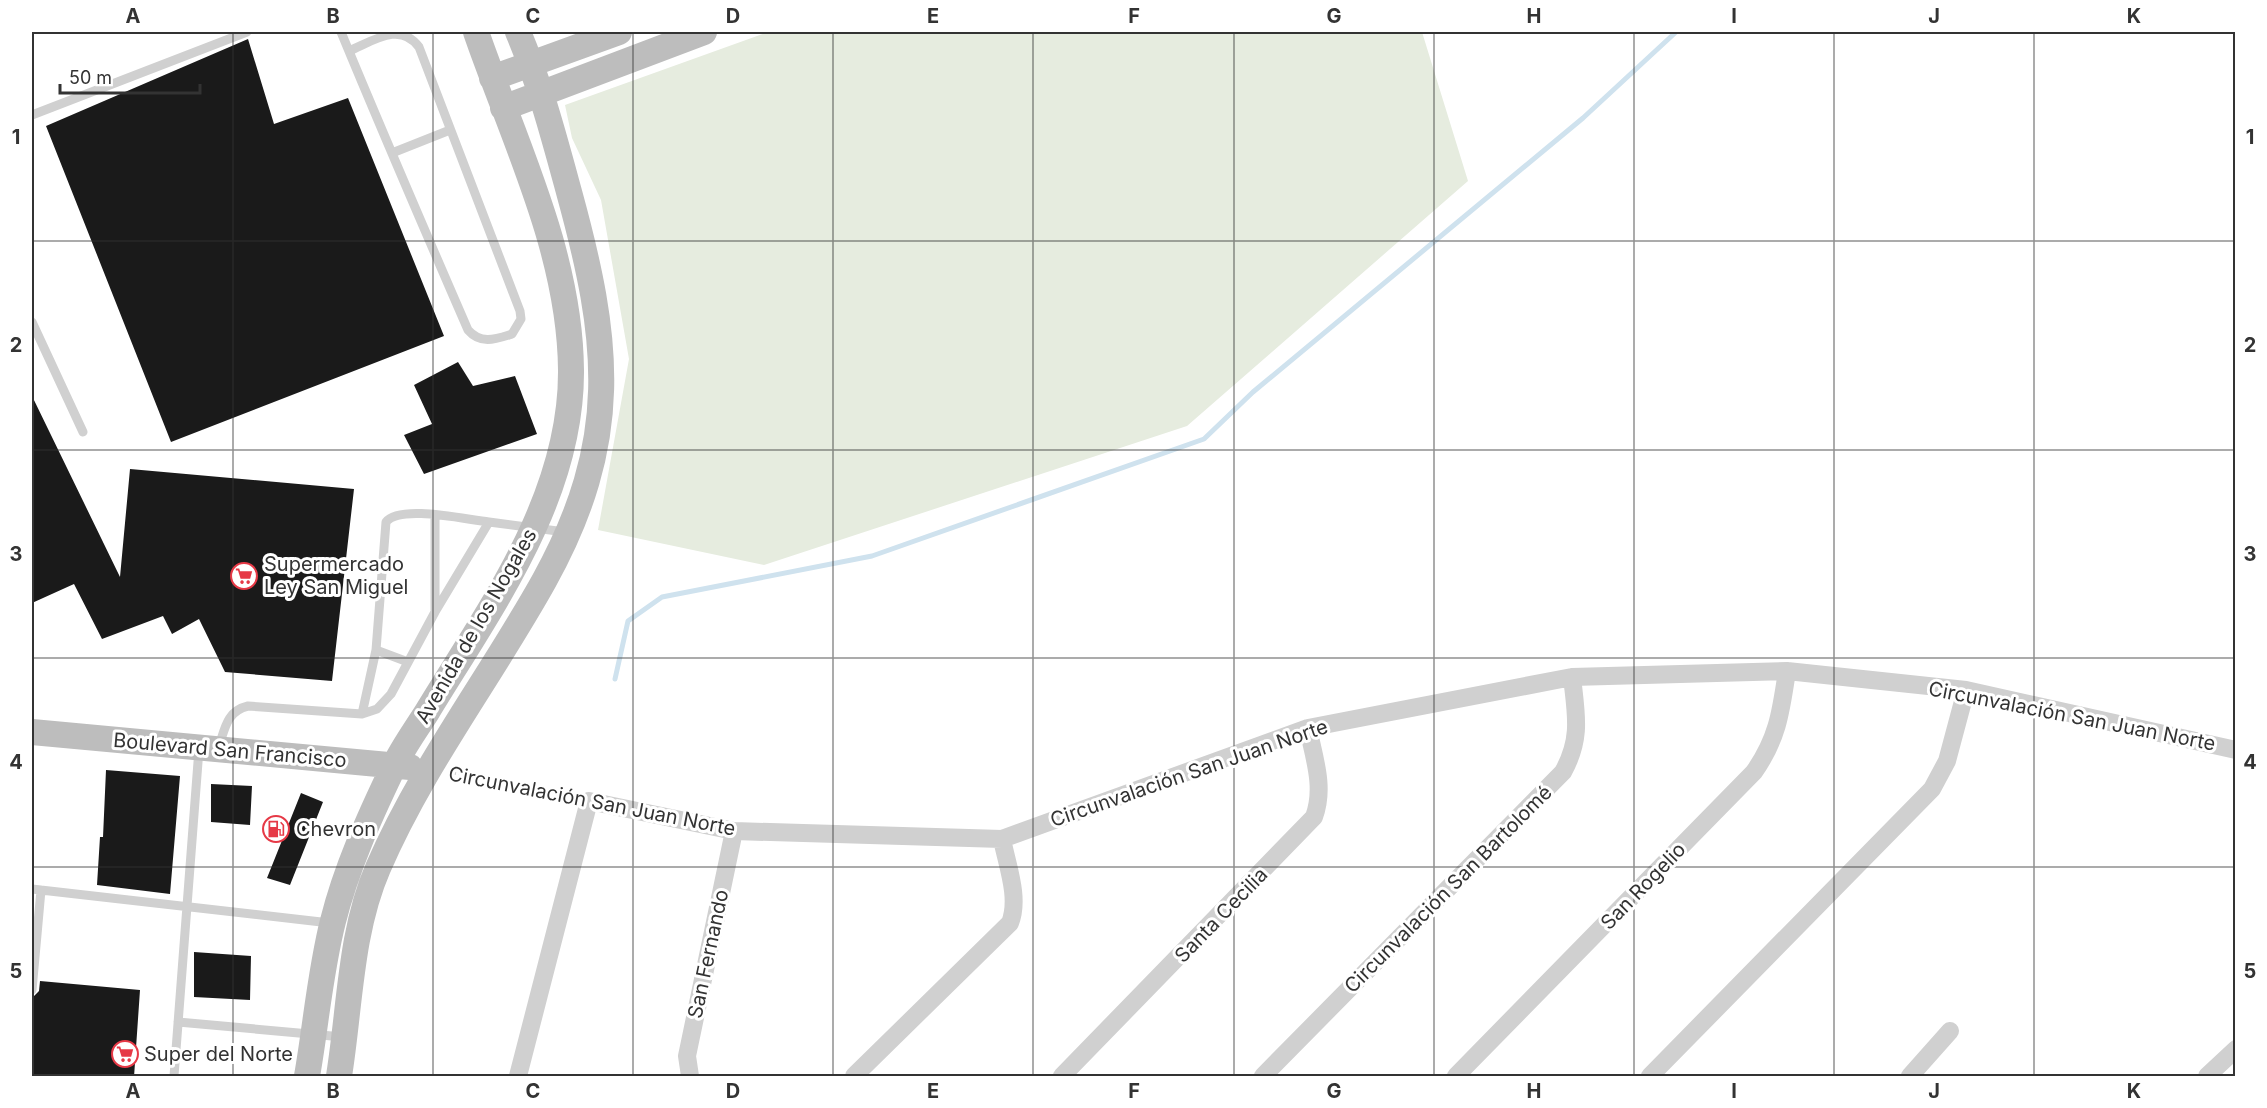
<svg xmlns="http://www.w3.org/2000/svg" width="2267" height="1108" viewBox="0 0 2267 1108" font-family="Inter,sans-serif">
	<rect width="100%" height="100%" fill="#fff"/>
	<path fill="#e6ecdf" d="M 768,32 L 1422,32 L 1468,181 L 1187,426 L 764,565 L 598,530 L 629,359 L 601,200 L 572,138 L 565,105 Z"/>
	<g fill="none" stroke-linecap="round" stroke-linejoin="round">
		<path stroke="#cfe2ee" stroke-width="5" d="M 615,679 L 628,621 L 662,597 L 872,556 L 1204,439 L 1253,392 L 1583,118 L 1676,32"/>
	</g>
	<path fill="#1a1a1a" d="M 248,39 L 274,124 L 348,98 L 444,336 L 171,442 L 46,126 Z
		M 458,362 L 473,386 L 515,376 L 537,434 L 424,474 L 404,435 L 432,424 L 414,385 Z
		M 32,396 L 120,577 L 130,469 L 354,489 L 332,681 L 225,672 L 199,619 L 172,634 L 163,616 L 102,639 L 74,584 L 32,603 Z
		M 106,770 L 180,776 L 170,894 L 97,885 L 100,837 L 103,837 Z
		M 211,784 L 252,786 L 250,825 L 211,822 Z
		M 301,793 L 323,802 L 290,885 L 267,878 Z
		M 194,952 L 251,956 L 250,1000 L 194,997 Z
		M 40,981 L 140,990 L 134,1077 L 32,1077 L 34,996 L 39,991 Z"/>
	<g fill="none" stroke-linecap="round" stroke-linejoin="round">
		<path stroke="#cdcdcd" stroke-width="3" stroke-dasharray="3 3" stroke-linecap="butt" d="M 453,773 L 573,797"/>
		<path stroke="#d0d0d0" stroke-width="9" d="M 341,32 C 382,131 425,231 468,330 C 481,345 496,339 512,334 L 521,319 L 520,311 L 419,47 C 400,21 373,41 349,51
			M 32,115 L 247,32
			M 392,153 L 450,130
			M 32,322 L 83,432
			M 435,610 L 435,516
			M 408,662 L 376,650 L 386,522 C 400,504 467,520 489,522
			M 362,714 L 376,650
			M 219,746 C 225,728 227,711 248,706 L 362,714 L 377,709 L 391,694 L 435,612 L 489,522 L 565,532
			M 32,889 L 330,923
			M 32,990 L 41,890
			M 178,1022 L 343,1037
			M 174,1076 L 199,749"/>
		<path stroke="#d0d0d0" stroke-width="18" d="M 518,1076 L 589,801 L 734,831 L 1002,839 L 1308,728 L 1572,677 L 1787,671 L 1966,690 L 2236,750
			M 690,1076 L 687,1056 L 734,831
			M 854,1076 L 1010,923 C 1020,898 1007,865 1002,839
			M 1062,1076 L 1314,817 C 1325,787 1314,758 1308,728
			M 1263,1076 L 1563,772 C 1582,738 1576,714 1572,677
			M 1456,1076 L 1754,772 C 1778,738 1781,711 1787,671
			M 1650,1076 L 1932,789 L 1947,761 L 1966,690
			M 1910,1076 L 1950,1031
			M 2207,1076 L 2236,1049"/>
		<path stroke="#bdbdbd" stroke-width="26" d="M 492,78 L 619,32
			M 503,108 L 704,32
			M 32,732 L 410,767
			M 307,1076 C 316,1025 320,972 333,921 C 346,869 369,818 392,770 C 401,750 415,731 427,712 C 490,608 572,498 571,370 C 570,252 514,142 476,32
			M 339,1076 C 350,1008 350,932 378,868 C 422,766 490,678 544,581 C 622,440 610,341 569,192 C 554,137 540,84 518,32"/>
	</g>
	<path fill="none" stroke="#333" stroke-width="1.5" stroke-opacity="0.55" d="M 233,32 L 233,1076M 433,32 L 433,1076M 633,32 L 633,1076M 833,32 L 833,1076M 1033,32 L 1033,1076M 1234,32 L 1234,1076M 1434,32 L 1434,1076M 1634,32 L 1634,1076M 1834,32 L 1834,1076M 2034,32 L 2034,1076M 32,241 L 2236,241M 32,450 L 2236,450M 32,658 L 2236,658M 32,867 L 2236,867"/>
	<defs>
		<symbol id="supermarket-ring" viewBox="-11 -11 22 22"><circle r="9.5" fill="#fff" stroke="#e63946" stroke-width="1.5"/><path d="M-6-5.5h2.5l.6 2H6L4.5 2H-2.5L-4.4-4H-6ZM-1.5 3.2a1.3 1.3 0 1 0 .1 0ZM3 3.2a1.3 1.3 0 1 0 .1 0Z" fill="#e63946"/></symbol>
		<symbol id="fuel-ring" viewBox="-11 -11 22 22"><circle r="9.5" fill="#fff" stroke="#e63946" stroke-width="1.5"/><path d="M-5.5-6h7V0h2V4h1.3V-2.5L3-4.5l.8-.8L6-3V5H2.5V1h-1V6h-7ZM-4.2-4.7v3.2H.2V-4.7Z" fill="#e63946"/></symbol>
	</defs>
	<g fill-rule="evenodd">
		<use href="#supermarket-ring" x="229" y="561" width="30" height="30"/>
		<use href="#fuel-ring" x="261" y="814" width="30" height="30"/>
		<use href="#supermarket-ring" x="110" y="1039" width="30" height="30"/>
	</g>
	<g text-anchor="middle" stroke-width="6" stroke-linejoin="round" paint-order="stroke">
		<g font-size="20" fill="#333" stroke="#fff" text-anchor="start">
			<text x="264" y="571">Supermercado<tspan x="264" dy="23">Ley San Miguel</tspan></text>
			<text x="296" y="836">Chevron</text>
			<text x="144" y="1061">Super del Norte</text>
		</g>
		<g font-size="20" fill="#333" stroke="#fff">
			<text transform="translate(476 626) rotate(-60)" y="7">Avenida de los Nogales</text>
			<text transform="translate(2072 716) rotate(11)" y="7">Circunvalación San Juan Norte</text>
			<text transform="translate(230 750) rotate(5)" y="7">Boulevard San Francisco</text>
			<text transform="translate(1189 773) rotate(-19)" y="7">Circunvalación San Juan Norte</text>
			<text transform="translate(592 801) rotate(11)" y="7">Circunvalación San Juan Norte</text>
			<text transform="translate(1643 886) rotate(-46)" y="7">San Rogelio</text>
			<text transform="translate(1448 889) rotate(-45)" y="7">Circunvalación San Bartolomé</text>
			<text transform="translate(1221 915) rotate(-46)" y="7">Santa Cecilia</text>
			<text transform="translate(708 954) rotate(-78)" y="7">San Fernando</text>
		</g>
	</g>
	<rect width="2267" height="1108" fill="none" stroke="#ffffff" stroke-width="66"/>
	<path d="M60 84v9h140v-9" fill="none" stroke="#333333" stroke-width="3"/>
	<text x="69" y="84" font-size="18" fill="#333333" stroke="#ffffff" stroke-width="4.5" paint-order="stroke">50 m</text>
	<rect x="33" y="33" width="2201" height="1042" fill="none" stroke="#333" stroke-width="2"/>
	<g font-size="20" text-anchor="middle" font-weight="bold" fill="#333">
		<text x="133" y="23">A</text>
		<text x="333" y="23">B</text>
		<text x="533" y="23">C</text>
		<text x="733" y="23">D</text>
		<text x="933" y="23">E</text>
		<text x="1134" y="23">F</text>
		<text x="1334" y="23">G</text>
		<text x="1534" y="23">H</text>
		<text x="1734" y="23">I</text>
		<text x="1934" y="23">J</text>
		<text x="2134" y="23">K</text>
		<text x="16" y="144">1</text>
		<text x="2250" y="144">1</text>
		<text x="16" y="352">2</text>
		<text x="2250" y="352">2</text>
		<text x="16" y="561">3</text>
		<text x="2250" y="561">3</text>
		<text x="16" y="769">4</text>
		<text x="2250" y="769">4</text>
		<text x="16" y="978">5</text>
		<text x="2250" y="978">5</text>
		<text x="133" y="1098">A</text>
		<text x="333" y="1098">B</text>
		<text x="533" y="1098">C</text>
		<text x="733" y="1098">D</text>
		<text x="933" y="1098">E</text>
		<text x="1134" y="1098">F</text>
		<text x="1334" y="1098">G</text>
		<text x="1534" y="1098">H</text>
		<text x="1734" y="1098">I</text>
		<text x="1934" y="1098">J</text>
		<text x="2134" y="1098">K</text>
	</g>
</svg>
